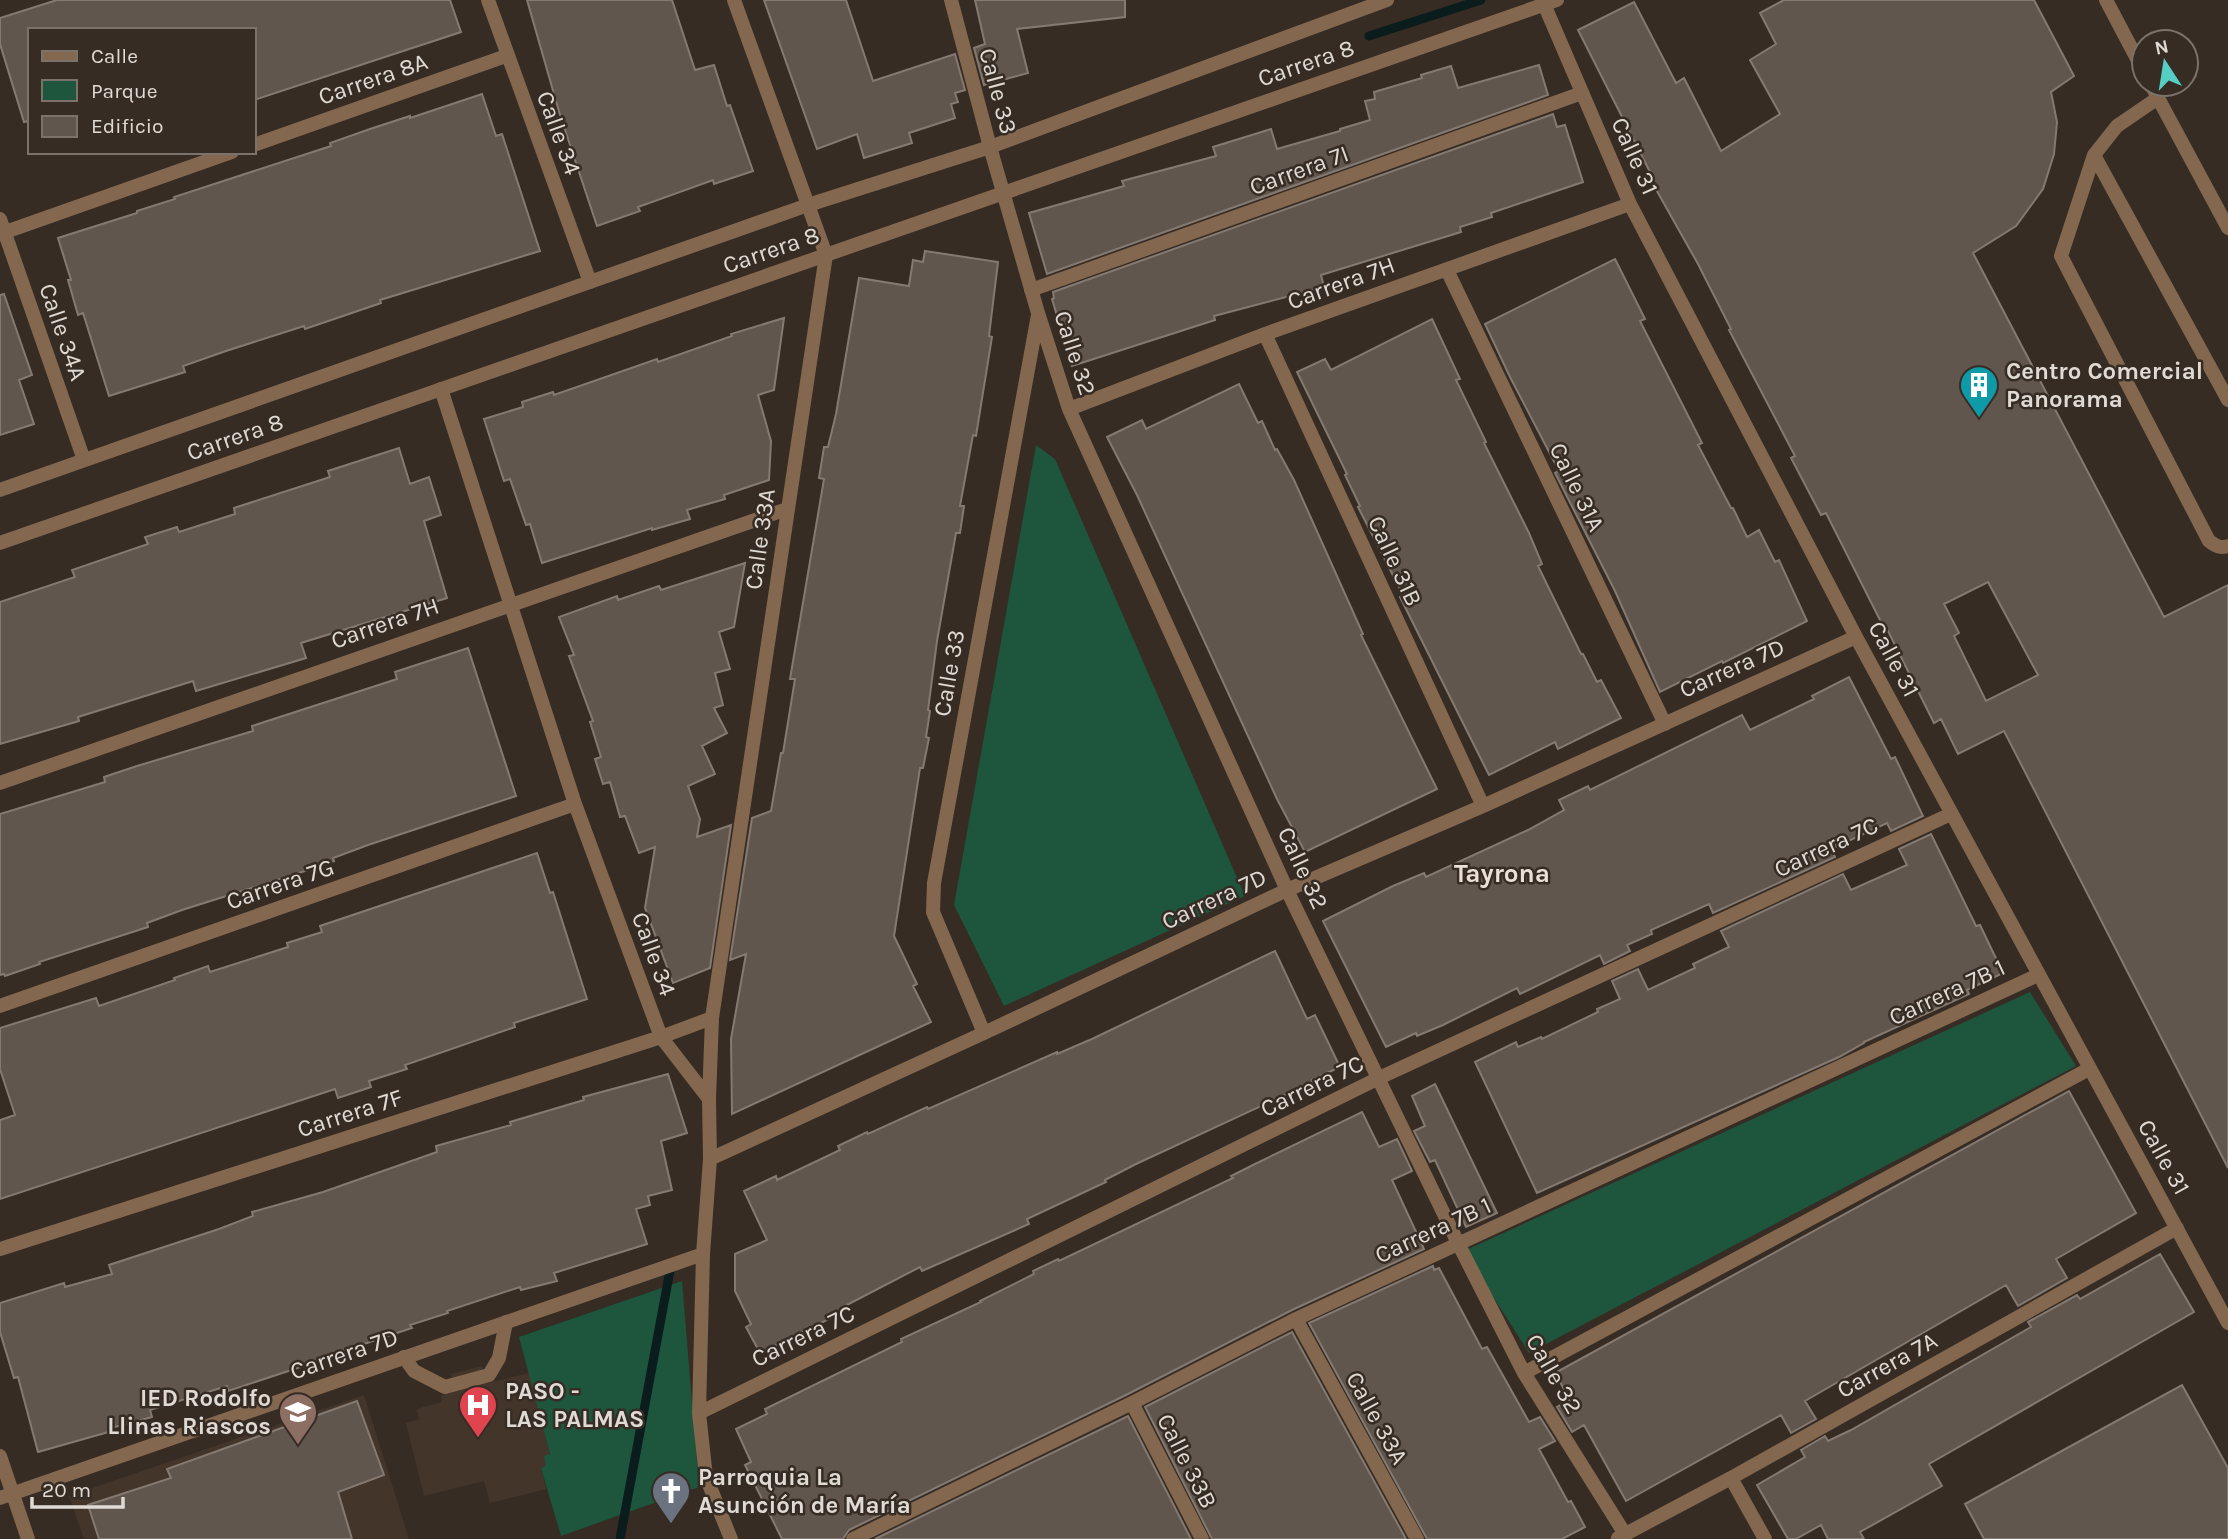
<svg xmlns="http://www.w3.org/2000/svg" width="2228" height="1539" viewBox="0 0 2228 1539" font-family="Karla,sans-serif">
	<rect width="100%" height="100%" fill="#362c24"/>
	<path fill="#44352a" d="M 482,1366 L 487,1383 L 530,1373 L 550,1455 L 547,1466 L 541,1468 L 546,1489 L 490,1503 L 484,1481 L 424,1496 L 406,1423 L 419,1419 L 417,1409 L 442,1402 L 441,1395 L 455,1391 L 451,1374 Z
		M 364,1395 L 409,1539 L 84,1539 L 69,1496 Z"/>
	<path fill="#1d553d" d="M 1036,445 L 1055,459 L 1245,896 L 1004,1006 L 954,905 Z
		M 2030,992 L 2076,1066 L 1529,1353 L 1464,1251 Z
		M 682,1281 L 699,1487 L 561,1536 L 541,1468 L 546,1466 L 544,1456 L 550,1454 L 519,1337 Z"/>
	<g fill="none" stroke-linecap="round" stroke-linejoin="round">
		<path stroke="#0b1c1c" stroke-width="9" d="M 1369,36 L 1481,0
			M 620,1539 L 671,1265"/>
	</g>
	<path fill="#60564d" stroke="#857a71" stroke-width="2" fill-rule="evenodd" d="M 57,0 L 450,0 L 461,32 L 254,100 L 254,30 L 30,30 L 30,121 L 24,122 L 0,44 L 0,18 Z
		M 527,0 L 672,0 L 695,70 L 714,65 L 727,106 L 730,105 L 753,171 L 714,184 L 713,180 L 638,207 L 640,211 L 597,226 L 560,115 Z
		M 764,0 L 846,0 L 873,81 L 955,54 L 965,90 L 955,93 L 958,102 L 951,104 L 955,118 L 909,133 L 912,143 L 864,158 L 857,134 L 817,149 Z
		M 975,0 L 1125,0 L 1125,17 L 1017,29 L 1028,73 L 984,85 L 974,48 L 985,44 Z
		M 1784,0 L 2034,0 L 2074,76 L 2051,92 L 2057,122 L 2054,154 L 2043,189 L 2016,226 L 1973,253 L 2164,617 L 2228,585 L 2228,1168 L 2004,731 L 1958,754 L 1941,719 L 1934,723 L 1888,631 L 1886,632 L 1826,513 L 1821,515 L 1791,458 L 1795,456 L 1729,330 L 1731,329 L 1698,264 L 1649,177 L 1652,176 L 1578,30 L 1634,2 L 1676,83 L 1684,78 L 1721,151 L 1780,114 L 1750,60 L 1776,44 L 1760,13 ZM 1988,582 L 2038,675 L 1986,701 L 1954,636 L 1959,633 L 1944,604 Z
		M 1539,65 L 1548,95 L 1047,274 L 1029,213 L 1124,186 L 1122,181 L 1216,156 L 1213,147 L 1271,129 L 1277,149 L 1340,131 L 1340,129 L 1370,120 L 1365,101 L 1375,99 L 1374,92 L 1422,78 L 1421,75 L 1451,66 L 1458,88 Z
		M 482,94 L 496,136 L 502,134 L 540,251 L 380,300 L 381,303 L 305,329 L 304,326 L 226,351 L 183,366 L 185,372 L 109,396 L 83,313 L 78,315 L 68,280 L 71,280 L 58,238 L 137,213 L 137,211 L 175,199 L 174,197 L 331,146 L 330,143 L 370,129 L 410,116 L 410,118 Z
		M 1553,114 L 1557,127 L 1565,125 L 1583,182 L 1491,213 L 1492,217 L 1460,227 L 1461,232 L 1321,275 L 1324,287 L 1214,316 L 1215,320 L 1072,366 L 1052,299 L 1054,298 L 1053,292 Z
		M 925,251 L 998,262 L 989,336 L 992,337 L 976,436 L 973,435 L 960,506 L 964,506 L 960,533 L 956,533 L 937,641 L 928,710 L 930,711 L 926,737 L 929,738 L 923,768 L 920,768 L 894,936 L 917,984 L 913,986 L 931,1022 L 732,1114 L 731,1039 L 746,954 L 730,960 L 752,818 L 771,811 L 781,753 L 783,753 L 795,679 L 790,679 L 824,479 L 819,478 L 824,447 L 828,447 L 836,414 L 859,278 L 909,286 L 913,260 L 923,262 Z
		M 1615,259 L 1645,319 L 1640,321 L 1702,443 L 1698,445 L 1731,508 L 1733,508 L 1747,537 L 1759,530 L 1775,562 L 1779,560 L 1807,621 L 1723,663 L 1722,661 L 1660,692 L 1615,591 L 1555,473 L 1559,471 L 1510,377 L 1485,324 Z
		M 4,294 L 32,375 L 19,380 L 34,424 L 0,435 L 0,295 Z
		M 784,318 L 774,390 L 758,395 L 771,441 L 769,480 L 724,495 L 725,499 L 687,510 L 690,519 L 652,530 L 652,528 L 542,563 L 530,524 L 526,525 L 510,479 L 504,481 L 484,419 L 523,407 L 522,402 L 553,392 L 554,395 L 657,359 L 658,362 L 732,336 L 731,334 Z
		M 1432,319 L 1460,379 L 1456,380 L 1486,442 L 1484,443 L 1529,533 L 1542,564 L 1538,566 L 1581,654 L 1583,654 L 1597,682 L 1601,680 L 1621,718 L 1558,749 L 1555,742 L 1489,775 L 1400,597 L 1403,595 L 1358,507 L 1360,506 L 1345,475 L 1347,474 L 1297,372 L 1325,359 L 1331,370 Z
		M 1239,384 L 1258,423 L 1262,421 L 1275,450 L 1277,449 L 1294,480 L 1363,634 L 1361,635 L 1437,789 L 1305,852 L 1277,799 L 1137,495 L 1107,437 L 1142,420 L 1146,429 Z
		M 399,448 L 410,484 L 429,477 L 441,515 L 424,521 L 447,598 L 301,643 L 306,658 L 196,691 L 193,681 L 78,717 L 79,721 L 0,744 L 0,602 L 75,577 L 72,570 L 148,544 L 145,537 L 177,527 L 179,532 L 235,514 L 234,508 L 330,477 L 328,471 Z
		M 745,563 L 734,627 L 719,632 L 730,669 L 715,673 L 723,705 L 714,708 L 727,733 L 702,746 L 715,774 L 688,786 L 700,819 L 697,837 L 731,825 L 710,968 L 673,983 L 645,908 L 655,847 L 639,853 L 625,816 L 620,817 L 610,782 L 603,784 L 595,759 L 601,757 L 590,722 L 593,721 L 569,656 L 574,655 L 559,617 L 617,596 L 618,600 L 659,586 L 661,590 Z
		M 468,648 L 516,796 L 368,845 L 333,858 L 334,861 L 296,874 L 182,910 L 147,923 L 148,927 L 39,962 L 40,964 L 5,976 L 4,974 L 0,975 L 0,814 L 105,782 L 104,777 L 137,766 L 253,731 L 252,726 L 397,679 L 395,672 Z
		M 1849,677 L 1891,759 L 1895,757 L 1923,816 L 1891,831 L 1887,823 L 1831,849 L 1835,857 L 1713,913 L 1709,904 L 1651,930 L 1652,934 L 1627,945 L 1630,951 L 1604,964 L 1600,955 L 1520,994 L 1517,988 L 1443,1025 L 1417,1036 L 1416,1033 L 1386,1047 L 1323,921 L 1393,886 L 1424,873 L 1426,877 L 1528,830 L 1564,810 L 1559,800 L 1588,786 L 1590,790 L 1742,715 L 1750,730 L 1814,699 L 1812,696 Z
		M 1931,834 L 1976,926 L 1980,925 L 2003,973 L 1967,990 L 1969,994 L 1864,1042 L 1864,1043 L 1839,1057 L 1537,1193 L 1475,1062 L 1516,1042 L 1518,1047 L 1541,1037 L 1542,1039 L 1598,1012 L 1597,1009 L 1620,999 L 1612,981 L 1638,969 L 1648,990 L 1695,968 L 1693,964 L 1729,947 L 1721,931 L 1843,874 L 1851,890 L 1907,865 L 1899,849 Z
		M 537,853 L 550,893 L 553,892 L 587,999 L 514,1023 L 515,1027 L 405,1065 L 407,1069 L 369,1081 L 371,1087 L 338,1098 L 335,1089 L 0,1199 L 0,1120 L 15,1115 L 0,1069 L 0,1028 L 96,998 L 99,1006 L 175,980 L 174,978 L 208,966 L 210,972 L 288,947 L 287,943 L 322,932 L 320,926 Z
		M 1275,951 L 1307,1019 L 1315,1015 L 1340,1067 L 1312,1080 L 1313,1082 L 1136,1164 L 1105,1180 L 1106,1182 L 1027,1219 L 1029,1224 L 922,1271 L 920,1267 L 841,1308 L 843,1312 L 760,1353 L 746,1327 L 751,1324 L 735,1291 L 735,1254 L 767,1240 L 744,1191 L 776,1176 L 777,1180 L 840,1150 L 838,1146 L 867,1132 L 868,1134 L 927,1107 L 928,1109 L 1057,1052 L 1057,1054 L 1092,1039 Z
		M 668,1074 L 687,1133 L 661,1141 L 672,1190 L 648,1196 L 650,1205 L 636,1209 L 647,1244 L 554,1273 L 557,1281 L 521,1290 L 520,1287 L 447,1311 L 448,1313 L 410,1325 L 412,1328 L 337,1353 L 337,1355 L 228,1391 L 227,1386 L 150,1410 L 152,1417 L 111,1428 L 112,1431 L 38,1452 L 18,1377 L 14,1378 L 0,1332 L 0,1303 L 64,1283 L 65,1287 L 112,1274 L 109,1265 L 219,1229 L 253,1216 L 252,1212 L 323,1192 L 437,1152 L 436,1146 L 511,1125 L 510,1122 L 584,1100 L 583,1097 Z
		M 1435,1084 L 1497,1213 L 1466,1227 L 1435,1160 L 1430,1162 L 1414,1131 L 1425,1126 L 1412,1096 Z
		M 2069,1091 L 2136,1213 L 2056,1259 L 2067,1278 L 2018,1306 L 2006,1285 L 1805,1401 L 1816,1419 L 1791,1433 L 1781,1415 L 1626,1501 L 1584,1425 L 1572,1432 L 1557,1407 L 1570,1400 L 1555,1373 Z
		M 1362,1112 L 1379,1147 L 1397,1139 L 1412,1171 L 1392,1180 L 1424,1249 L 1292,1310 L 1128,1394 L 849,1530 L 843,1539 L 782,1539 L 745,1465 L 751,1462 L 736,1429 L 767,1414 L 765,1409 L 902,1342 L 901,1339 L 981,1302 L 980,1301 L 1034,1274 L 1033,1271 L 1058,1259 L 1059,1261 L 1233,1178 L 1231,1176 L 1255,1164 Z
		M 2160,1254 L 2194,1312 L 1929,1464 L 1942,1486 L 1860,1532 L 1864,1539 L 1828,1539 L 1821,1525 L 1796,1539 L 1788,1539 L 1757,1485 L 1805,1457 L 1801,1450 L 1825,1436 L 1828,1441 L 1851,1430 L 2031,1327 L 2028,1322 L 2077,1295 L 2080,1299 Z
		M 1433,1266 L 1434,1270 L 1439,1268 L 1482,1349 L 1487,1347 L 1529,1422 L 1540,1417 L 1555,1441 L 1539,1449 L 1568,1502 L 1571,1501 L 1585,1527 L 1562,1539 L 1427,1539 L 1309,1323 Z
		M 1292,1332 L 1406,1539 L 1212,1539 L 1145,1407 Z
		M 2182,1385 L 2228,1468 L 2228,1539 L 1984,1539 L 1965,1504 Z
		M 357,1401 L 384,1475 L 338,1492 L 352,1539 L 99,1539 L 88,1505 L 171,1478 L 167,1469 Z
		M 1128,1416 L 1191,1539 L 875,1539 Z"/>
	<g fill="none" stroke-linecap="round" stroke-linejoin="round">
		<path stroke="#83674e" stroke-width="14" d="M 2106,0 L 2144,72
			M 2151,84 L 2158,98 L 2117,126 L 2094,155 L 2061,256 L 2209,541 C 2215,545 2220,549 2228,546
			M 2158,98 L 2228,228
			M 2094,155 L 2228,400
			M 1031,290 L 1582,93
			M 404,1357 L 414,1371 L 445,1387 L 489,1375 L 499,1358 L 506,1322"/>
		<path stroke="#83674e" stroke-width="14" d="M 488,0 L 590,282
			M 951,0 L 990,147 L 1038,313 L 1069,409 L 1287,890 L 1458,1243 L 1524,1373 L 1625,1534
			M 1544,4 L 1630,204 L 1856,637 L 2228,1323
			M 254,145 L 506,56
			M 0,219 L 84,460
			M 0,234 L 232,152
			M 1447,270 L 1665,724
			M 1265,334 L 1483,806
			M 441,389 L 575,804 L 661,1037 L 709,1099
			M 1069,409 L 1265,334 L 1630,204
			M 0,783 L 787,509
			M 0,1006 L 575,804
			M 984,1033 L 933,912 L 934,883 L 1038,315
			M 710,1159 L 984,1033 L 1287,890 L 1483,806 L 1856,637
			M 0,1249 L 661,1037 L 712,1018
			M 1296,1319 L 1417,1539
			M 1524,1373 L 2089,1069
			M 1132,1403 L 1202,1539
			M 699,1413 L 1379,1078 L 1951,814
			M 0,1456 L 28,1539
			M 1731,1478 L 1765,1539
			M 0,1498 L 703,1254
			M 1618,1538 L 1731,1478 L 2177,1228
			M 731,1539 L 706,1477 L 699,1413 L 703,1254 L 710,1159 L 709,1099 L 712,1018 L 826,255 L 734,0
			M 853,1539 L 1132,1403 L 1296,1319 L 2038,975"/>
		<path stroke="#83674e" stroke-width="14" d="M 0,490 L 808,205 L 990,147 L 1387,0
			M 0,543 L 1557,0"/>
	</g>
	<defs>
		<symbol id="building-pin" viewBox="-11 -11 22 30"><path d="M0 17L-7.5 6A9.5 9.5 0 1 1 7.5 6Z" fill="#0f9aa8" stroke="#362c24"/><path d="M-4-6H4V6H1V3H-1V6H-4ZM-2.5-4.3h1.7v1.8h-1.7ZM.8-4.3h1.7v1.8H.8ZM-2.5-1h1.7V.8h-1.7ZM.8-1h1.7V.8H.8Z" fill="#fff"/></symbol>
		<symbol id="hospital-pin" viewBox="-11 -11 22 30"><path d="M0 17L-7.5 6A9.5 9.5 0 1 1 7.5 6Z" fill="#e0444e" stroke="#362c24"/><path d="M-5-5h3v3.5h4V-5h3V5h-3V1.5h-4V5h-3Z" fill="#fff"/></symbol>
		<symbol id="school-pin" viewBox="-11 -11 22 30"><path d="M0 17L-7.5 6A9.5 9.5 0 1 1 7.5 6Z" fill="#8d6e63" stroke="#362c24"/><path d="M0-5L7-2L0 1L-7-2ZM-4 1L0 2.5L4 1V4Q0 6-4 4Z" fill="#fff"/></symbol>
		<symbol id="church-pin" viewBox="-11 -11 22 30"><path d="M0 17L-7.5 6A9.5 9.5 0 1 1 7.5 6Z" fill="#6b7280" stroke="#362c24"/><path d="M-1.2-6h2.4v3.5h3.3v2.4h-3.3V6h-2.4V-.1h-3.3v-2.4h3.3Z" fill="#fff"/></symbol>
	</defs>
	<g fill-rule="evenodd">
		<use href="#building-pin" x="1957" y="363" width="44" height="60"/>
		<use href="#hospital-pin" x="456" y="1383" width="44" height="60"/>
		<use href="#school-pin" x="276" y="1390" width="44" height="60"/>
		<use href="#church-pin" x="649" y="1469" width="44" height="60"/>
	</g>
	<g text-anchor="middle" stroke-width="5" stroke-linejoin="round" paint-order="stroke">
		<g font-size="24" fill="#e0dad5" stroke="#362c24">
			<text transform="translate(1306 63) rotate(-19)" y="8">Carrera 8</text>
			<text transform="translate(373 79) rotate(-19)" y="8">Carrera 8A</text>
			<text transform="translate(998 91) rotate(75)" y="8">Calle 33</text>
			<text transform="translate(559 133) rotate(70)" y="8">Calle 34</text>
			<text transform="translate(1635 156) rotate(66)" y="8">Calle 31</text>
			<text transform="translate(1299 170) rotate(-20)" y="8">Carrera 7I</text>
			<text transform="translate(771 250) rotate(-19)" y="8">Carrera 8</text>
			<text transform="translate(1341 283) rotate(-20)" y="8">Carrera 7H</text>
			<text transform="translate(63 332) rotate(71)" y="8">Calle 34A</text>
			<text transform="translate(1075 353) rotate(72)" y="8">Calle 32</text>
			<text transform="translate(235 437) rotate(-19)" y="8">Carrera 8</text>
			<text transform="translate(1577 487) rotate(64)" y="8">Calle 31A</text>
			<text transform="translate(760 539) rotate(-82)" y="8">Calle 33A</text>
			<text transform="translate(1395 561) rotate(65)" y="8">Calle 31B</text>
			<text transform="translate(385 623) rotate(-19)" y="8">Carrera 7H</text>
			<text transform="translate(1894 659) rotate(62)" y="8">Calle 31</text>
			<text transform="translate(1732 668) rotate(-24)" y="8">Carrera 7D</text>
			<text transform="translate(949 673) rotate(-80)" y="8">Calle 33</text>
			<text transform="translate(1826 847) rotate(-25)" y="8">Carrera 7C</text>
			<text transform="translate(1303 868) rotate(65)" y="8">Calle 32</text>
			<text transform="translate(280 884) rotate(-19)" y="8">Carrera 7G</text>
			<text transform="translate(1214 899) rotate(-25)" y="8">Carrera 7D</text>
			<text transform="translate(654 954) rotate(70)" y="8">Calle 34</text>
			<text transform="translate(1947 992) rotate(-25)" y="8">Carrera 7B 1</text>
			<text transform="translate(1312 1086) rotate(-26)" y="8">Carrera 7C</text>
			<text transform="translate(350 1113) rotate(-18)" y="8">Carrera 7F</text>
			<text transform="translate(2164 1157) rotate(61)" y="8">Calle 31</text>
			<text transform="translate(1433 1230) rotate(-25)" y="8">Carrera 7B 1</text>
			<text transform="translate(803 1336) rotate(-26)" y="8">Carrera 7C</text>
			<text transform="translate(344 1354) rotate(-19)" y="8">Carrera 7D</text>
			<text transform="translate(1887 1365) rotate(-29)" y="8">Carrera 7A</text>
			<text transform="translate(1554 1374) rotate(60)" y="8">Calle 32</text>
			<text transform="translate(1377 1418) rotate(61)" y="8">Calle 33A</text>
			<text transform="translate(1187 1461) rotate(63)" y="8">Calle 33B</text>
		</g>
		<g font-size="24" font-weight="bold" fill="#e0dad5" stroke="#362c24" text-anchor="start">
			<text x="2006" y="379">Centro Comercial<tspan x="2006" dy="28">Panorama</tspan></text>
			<text x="505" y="1399">PASO -<tspan x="505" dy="28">LAS PALMAS</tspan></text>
			<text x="271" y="1406" text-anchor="end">IED Rodolfo<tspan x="271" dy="28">Llinas Riascos</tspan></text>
			<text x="698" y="1485">Parroquia La<tspan x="698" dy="28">Asunción de María</tspan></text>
		</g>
		<g font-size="26" font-weight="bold" fill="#ecdfd6" stroke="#362c24">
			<text x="1502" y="882">Tayrona</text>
		</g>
	</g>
	<rect x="28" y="28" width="228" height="126" fill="#362c24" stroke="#7a726b" stroke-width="2"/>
	<rect x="42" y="51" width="35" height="10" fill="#83674e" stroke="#7a726b" stroke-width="2"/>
	<text x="91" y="63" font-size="21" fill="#e0dad5">Calle</text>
	<rect x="42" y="80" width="35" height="21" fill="#1d553d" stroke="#7a726b" stroke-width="2"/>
	<text x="91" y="98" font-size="21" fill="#e0dad5">Parque</text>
	<rect x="42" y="116" width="35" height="21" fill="#60564d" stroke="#7a726b" stroke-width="2"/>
	<text x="91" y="133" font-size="21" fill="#e0dad5">Edificio</text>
	<g transform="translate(2165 63) rotate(348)"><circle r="33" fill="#362c24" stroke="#7a726b" stroke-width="2"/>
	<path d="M0-5L12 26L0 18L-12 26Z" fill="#56cec4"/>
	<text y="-10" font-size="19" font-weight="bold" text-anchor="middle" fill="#e0dad5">N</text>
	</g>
	<path d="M32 1497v10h91v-10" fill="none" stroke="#e0dad5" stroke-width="3.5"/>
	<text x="42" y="1497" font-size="21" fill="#e0dad5" stroke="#362c24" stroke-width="5" paint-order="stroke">20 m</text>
</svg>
